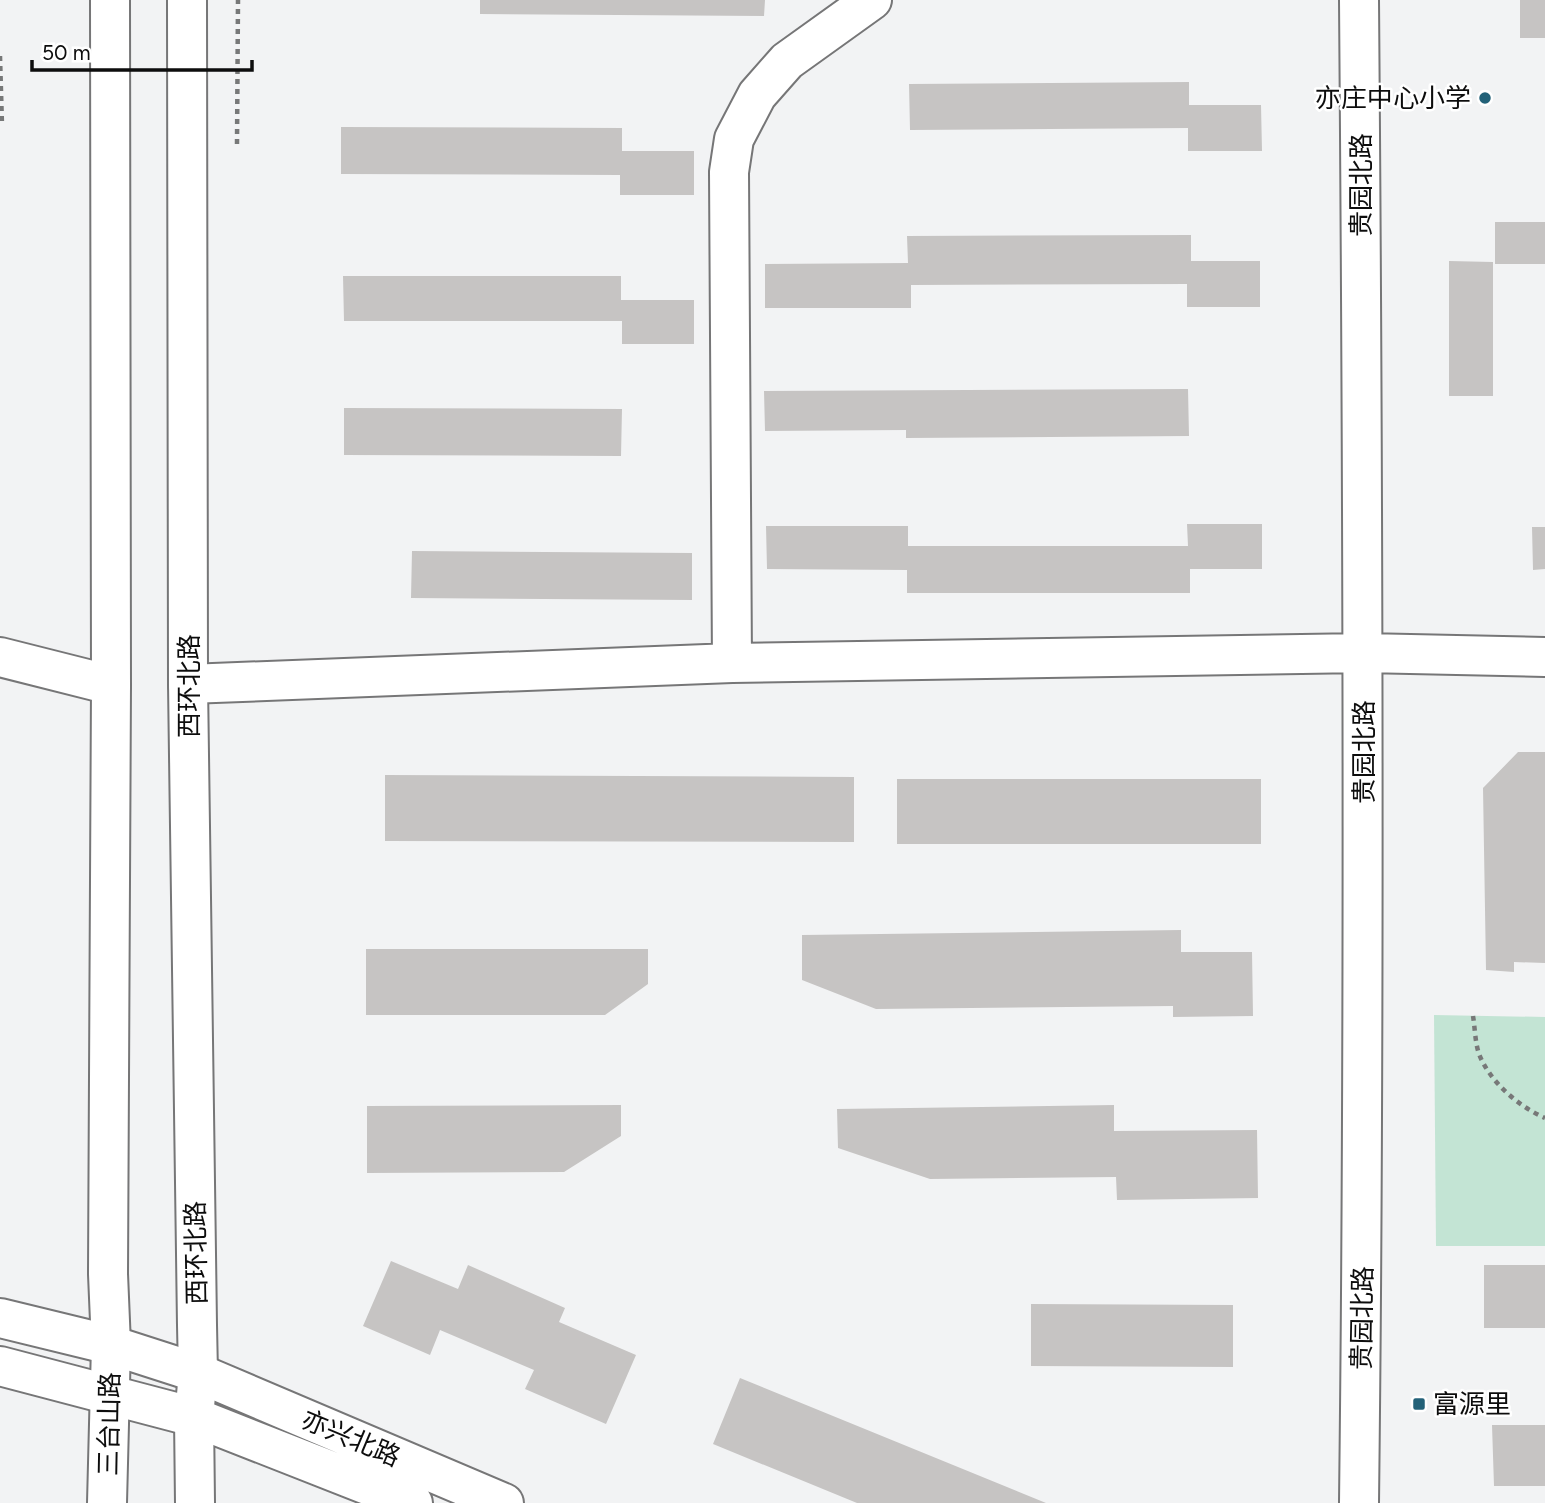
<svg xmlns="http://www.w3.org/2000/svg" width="1545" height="1503" viewBox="0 0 1545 1503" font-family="Figtree,'Noto Sans SC',sans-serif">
	<rect width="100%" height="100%" fill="#f2f3f4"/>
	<path fill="#c3e4d4" d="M 1434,1015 L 1545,1017 L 1545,1246 L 1436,1246 Z"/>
	<path fill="#c6c4c3" d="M 480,0 L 765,0 L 764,16 L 480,14 Z
		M 1520,0 L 1545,0 L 1545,38 L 1520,38 Z
		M 1189,82 L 1189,105 L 1261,105 L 1262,151 L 1188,151 L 1188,128 L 910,130 L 909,84 Z
		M 341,127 L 622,128 L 622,151 L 694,151 L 694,195 L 620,195 L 620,175 L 341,174 Z
		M 1495,222 L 1545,222 L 1545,264 L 1495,264 Z
		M 1191,235 L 1191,261 L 1260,261 L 1260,307 L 1187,307 L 1187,284 L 911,285 L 911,308 L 765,308 L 765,264 L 908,263 L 907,236 Z
		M 1449,261 L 1493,262 L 1493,396 L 1449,396 Z
		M 343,276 L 621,276 L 621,300 L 694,300 L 694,344 L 622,344 L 622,321 L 344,321 Z
		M 1188,389 L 1189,436 L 906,438 L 906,430 L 765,431 L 764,391 Z
		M 344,408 L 622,409 L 621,456 L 344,455 Z
		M 1187,524 L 1262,524 L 1262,569 L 1190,569 L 1190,593 L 907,593 L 907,570 L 767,569 L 766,526 L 908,526 L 908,546 L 1188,546 Z
		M 1532,527 L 1545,527 L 1545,569 L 1533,570 Z
		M 412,551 L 692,553 L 692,600 L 411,598 Z
		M 1518,752 L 1545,752 L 1545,963 L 1514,962 L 1514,972 L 1486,970 L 1483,788 Z
		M 385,775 L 854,777 L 854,842 L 385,841 Z
		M 897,779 L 1261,779 L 1261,844 L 897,844 Z
		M 1181,930 L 1181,952 L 1252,952 L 1253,1016 L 1173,1017 L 1173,1006 L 876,1009 L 802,980 L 802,935 Z
		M 366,949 L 648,949 L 648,984 L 605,1015 L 366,1015 Z
		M 621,1105 L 621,1136 L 564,1172 L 367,1173 L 367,1106 Z
		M 1114,1105 L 1114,1131 L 1257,1130 L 1258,1198 L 1117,1200 L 1116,1177 L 930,1179 L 838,1148 L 837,1109 Z
		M 391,1261 L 458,1289 L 468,1265 L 565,1308 L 559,1322 L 636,1355 L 606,1424 L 525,1389 L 534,1370 L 440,1330 L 430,1355 L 363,1326 Z
		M 1484,1265 L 1545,1265 L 1545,1328 L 1484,1328 Z
		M 1031,1304 L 1233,1305 L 1233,1367 L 1031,1366 Z
		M 740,1378 L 1046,1503 L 857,1503 L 713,1444 Z
		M 1492,1425 L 1545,1425 L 1545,1486 L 1494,1486 Z"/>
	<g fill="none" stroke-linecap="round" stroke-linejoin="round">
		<defs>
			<path id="minor" d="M 0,657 L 111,685
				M 732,663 L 729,172 L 734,139 L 757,95 L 787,61 L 872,0
				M 188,684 L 732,663 L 1364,653 L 1545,657
				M 0,1318 L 111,1345 L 198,1373 L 504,1503
				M 0,1366 L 194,1417 L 413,1503
				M 1359,1503 C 1365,1002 1363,501 1359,0"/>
			<path id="major" d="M 187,0 L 188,684 L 197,1325 L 198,1373 L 194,1417 L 195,1503
				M 107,1503 L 111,1345 L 108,1274 L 111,685 L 110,0"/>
		</defs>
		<use href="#minor" stroke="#767677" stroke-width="42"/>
		<use href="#major" stroke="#767677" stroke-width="42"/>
		<path stroke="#777878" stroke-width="4.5" stroke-dasharray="5 5" stroke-linecap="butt" d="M 0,56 L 2,125
			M 237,144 L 238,0
			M 1473,1016 C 1475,1028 1475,1042 1479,1054 C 1490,1082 1518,1106 1545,1118"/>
		<use href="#minor" stroke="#fff" stroke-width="38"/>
		<use href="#major" stroke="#fff" stroke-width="38"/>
	</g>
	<g fill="#236178" stroke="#fff" stroke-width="2.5">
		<circle cx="1485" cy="98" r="7"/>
		<rect x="1412" y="1397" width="14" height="14" rx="3.5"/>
	</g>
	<g text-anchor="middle" stroke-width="5" stroke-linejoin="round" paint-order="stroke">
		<g font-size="26" fill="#0d0d0d" stroke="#fff" text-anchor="end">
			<text x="1471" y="107">亦庄中心小学</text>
			<text x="1433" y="1413" text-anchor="start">富源里</text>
		</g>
		<g font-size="26" fill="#0d0d0d" stroke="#fff">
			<text transform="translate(1361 185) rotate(-90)" y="9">贵园北路</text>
			<text transform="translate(189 686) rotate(-90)" y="9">西环北路</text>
			<text transform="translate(1364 752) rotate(-90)" y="9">贵园北路</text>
			<text transform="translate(196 1253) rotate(-91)" y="9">西环北路</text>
			<text transform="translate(1362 1318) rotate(-89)" y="9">贵园北路</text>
			<text transform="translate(109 1424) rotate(-89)" y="9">三台山路</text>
			<text transform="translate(351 1438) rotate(23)" y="9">亦兴北路</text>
		</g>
	</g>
	<path d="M32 60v10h220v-10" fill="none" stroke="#0d0d0d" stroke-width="3.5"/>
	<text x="42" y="60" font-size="21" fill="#0d0d0d" stroke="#ffffff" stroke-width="5" paint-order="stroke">50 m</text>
</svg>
